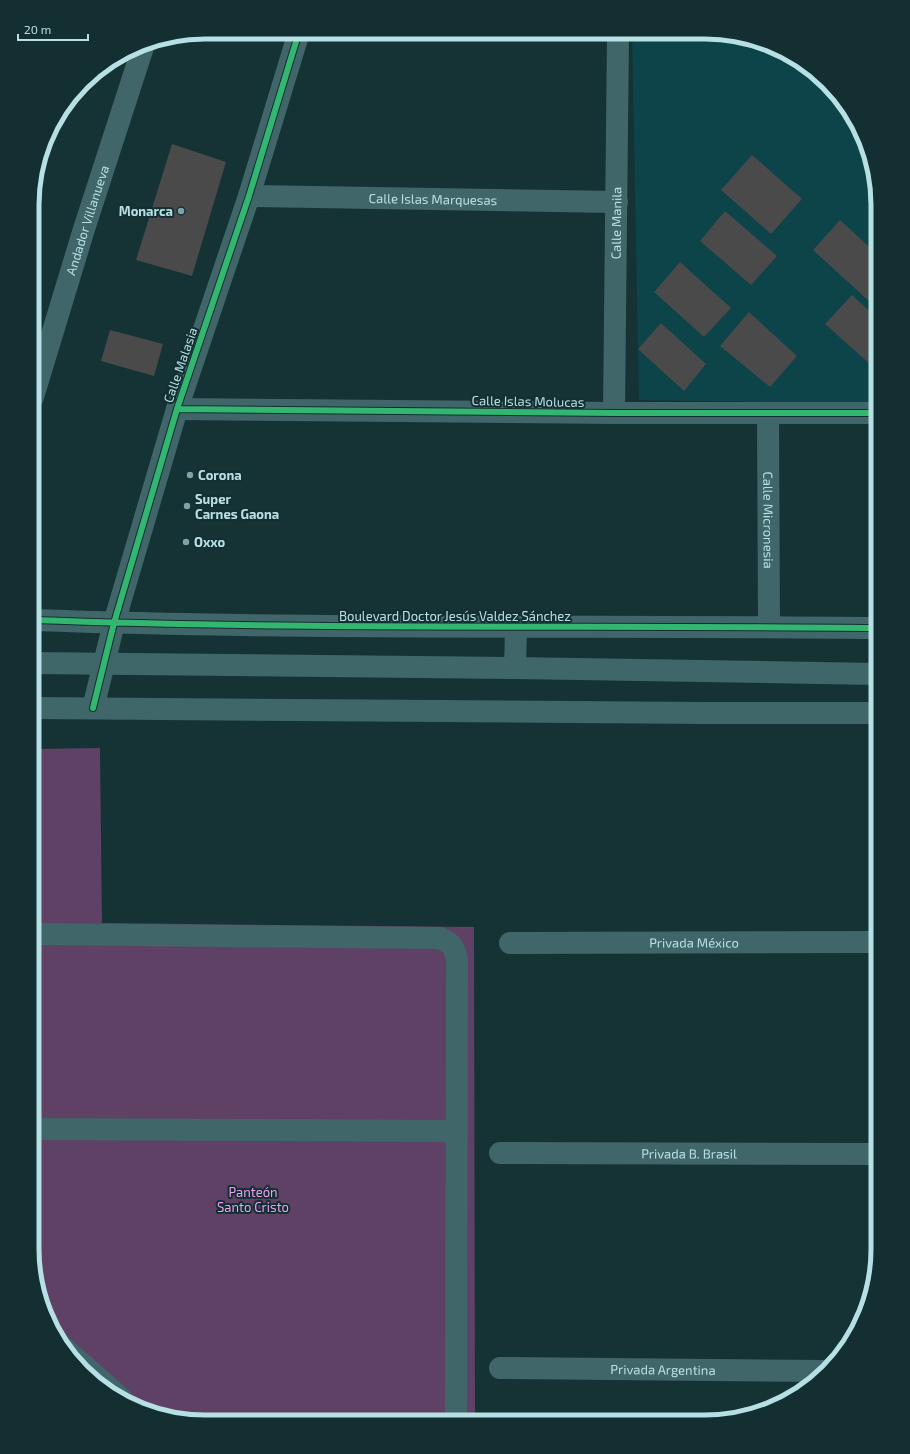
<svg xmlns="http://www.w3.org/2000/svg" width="910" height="1454" viewBox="0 0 910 1454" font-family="'Exo 2',sans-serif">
	<rect width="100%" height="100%" fill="#153234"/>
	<path fill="#0c4449" d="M 632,33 L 727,34 L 771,45 L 810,68 L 842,100 L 865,139 L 878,205 L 878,404 L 639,400 Z"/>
	<path fill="#5e4164" d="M 100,748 L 102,923 L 474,927 L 475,1421 L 183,1421 L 139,1409 L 100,1386 L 68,1354 L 45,1315 L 32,1249 L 33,749 Z"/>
	<path fill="#4a4a4b" d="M 172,144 L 226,162 L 192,276 L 136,260 Z
		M 752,155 L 802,199 L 771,234 L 721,190 Z
		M 725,211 L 777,256 L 751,285 L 700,241 Z
		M 840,220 L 878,255 L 878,296 L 871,303 L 813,250 Z
		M 680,262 L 731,308 L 704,337 L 654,292 Z
		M 852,295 L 878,319 L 878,356 L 871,365 L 825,324 Z
		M 749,312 L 797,356 L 770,387 L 720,346 Z
		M 661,323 L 706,364 L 684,391 L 638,349 Z
		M 110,330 L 163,344 L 154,376 L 101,361 Z"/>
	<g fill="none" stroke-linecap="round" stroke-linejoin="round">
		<g stroke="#416669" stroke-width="22">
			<path id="s1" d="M 249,196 L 617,202"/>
			<path id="s2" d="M 33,397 L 84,229 L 144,44"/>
			<path d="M 177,409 L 614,413 L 878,413"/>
			<path id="s3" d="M 614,413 L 618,33"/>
			<path id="s4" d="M 768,413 L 769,627"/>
			<path d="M 33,620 C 314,630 596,625 878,628"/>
			<path d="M 515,668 L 516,628"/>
			<path d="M 93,708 L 114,623 L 177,409 L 249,196 L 299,32"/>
			<path d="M 32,934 L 440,938 C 452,943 454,947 457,959 L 456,1421"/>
			<path id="s5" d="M 510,943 L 878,942"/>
			<path d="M 32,1129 L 457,1131"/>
			<path id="s6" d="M 500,1153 L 878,1154"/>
			<path d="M 63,1347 L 122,1399"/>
			<path id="s7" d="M 500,1368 L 825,1371"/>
		</g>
		<path stroke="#3f6669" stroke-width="22" d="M 33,663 L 515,668 L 878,674
			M 33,708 L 704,713 L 878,713"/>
		<defs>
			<path id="cycleway" d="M 177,409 L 614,413 L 878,413
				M 33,620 C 314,630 596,625 878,628
				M 93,708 L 114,623 L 177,409 L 249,196 L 299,32"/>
		</defs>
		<use href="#cycleway" stroke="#132f32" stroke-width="8"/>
		<use href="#cycleway" stroke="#33b770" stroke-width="6"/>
	</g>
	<g fill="#7ea3a6" stroke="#132f32" stroke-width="1.5">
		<circle cx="181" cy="211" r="4"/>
		<circle cx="190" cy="475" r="4"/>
		<circle cx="187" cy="506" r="4"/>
		<circle cx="186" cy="542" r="4"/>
	</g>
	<g text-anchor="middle" stroke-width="4" stroke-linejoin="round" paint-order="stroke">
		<g font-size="13" fill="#b7e0e4" stroke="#132f32">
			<text dy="5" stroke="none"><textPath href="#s1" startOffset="184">Calle Islas Marquesas</textPath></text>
			<text dy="5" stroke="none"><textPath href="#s2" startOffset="185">Andador Villanueva</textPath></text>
			<text dy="5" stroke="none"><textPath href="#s3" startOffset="190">Calle Manila</textPath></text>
			<text transform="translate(180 365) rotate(-71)" y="5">Calle Malasia</text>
			<text transform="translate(528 401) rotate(1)" y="5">Calle Islas Molucas</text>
			<text dy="5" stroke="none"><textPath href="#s4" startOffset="107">Calle Micronesia</textPath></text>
			<text x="455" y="621">Boulevard Doctor Jesús Valdez Sánchez</text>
			<text dy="5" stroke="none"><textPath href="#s5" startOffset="184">Privada México</textPath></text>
			<text dy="5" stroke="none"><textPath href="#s6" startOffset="189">Privada B. Brasil</textPath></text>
			<text dy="5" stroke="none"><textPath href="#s7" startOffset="163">Privada Argentina</textPath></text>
		</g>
		<g font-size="13" font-weight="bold" fill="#b7e0e4" stroke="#132f32" text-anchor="start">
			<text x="173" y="216" text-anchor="end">Monarca</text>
			<text x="198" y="480">Corona</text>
			<text x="195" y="504">Super<tspan x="195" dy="15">Carnes Gaona</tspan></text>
			<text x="194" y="547">Oxxo</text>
		</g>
		<g font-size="13" fill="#f29ef9" stroke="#132f32">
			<text x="253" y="1197">Panteón<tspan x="253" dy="15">Santo Cristo</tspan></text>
		</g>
	</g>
	<path d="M0 0H910V1454H0ZM205 39H705A166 166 0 0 1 871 205V1249A166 166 0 0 1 705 1415H205A166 166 0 0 1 39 1249V205A166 166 0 0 1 205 39Z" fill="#132f32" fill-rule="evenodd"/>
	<path fill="none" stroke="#b7e0e4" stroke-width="5" d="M205 39H705A166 166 0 0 1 871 205V1249A166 166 0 0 1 705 1415H205A166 166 0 0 1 39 1249V205A166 166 0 0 1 205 39Z"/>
	<path d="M18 34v6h70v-6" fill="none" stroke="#b7e0e4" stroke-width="2"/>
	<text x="24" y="34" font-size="12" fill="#b7e0e4" stroke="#132f32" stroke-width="3" paint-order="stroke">20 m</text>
</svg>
